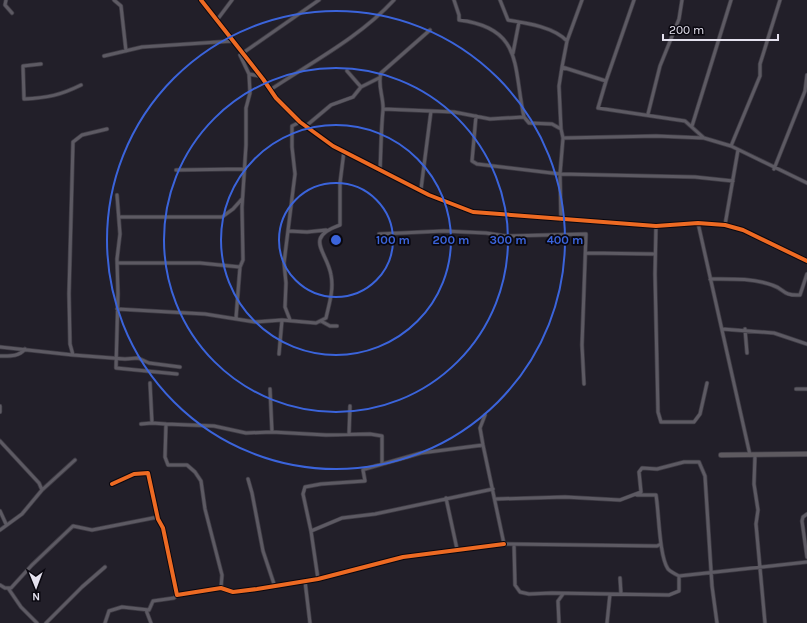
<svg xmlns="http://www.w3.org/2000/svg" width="807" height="623" viewBox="0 0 807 623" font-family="Karla,sans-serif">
	<rect width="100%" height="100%" fill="#221f29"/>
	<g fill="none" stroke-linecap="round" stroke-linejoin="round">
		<defs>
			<path id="street" d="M 6,0 L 5,5 L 12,13
				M 114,0 L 121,6 L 126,51
				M 201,0 L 263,79 L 276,98 L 300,122 L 333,146 L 429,195 L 473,212 L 656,226 L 698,223 L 725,225 L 743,230 L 807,261
				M 500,0 L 508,20 C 527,23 554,27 567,41 L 562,67 L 606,81 L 598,108 L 685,121 L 704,138 L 731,146 L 807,183
				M 217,20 L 232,0
				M 567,41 L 582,0
				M 513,53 L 519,22
				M 104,56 L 142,47 L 233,41
				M 41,64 L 23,66 L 24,99 C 47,98 61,95 81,85
				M 347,71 L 361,87
				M 249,74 L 259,76
				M 606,81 L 634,0
				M 270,90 C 312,62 360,37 394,0
				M 383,109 L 431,111 L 421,189
				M 431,111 L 454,112 L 490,119 L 524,117 C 513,68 524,28 459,20 L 459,15 L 454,0
				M 648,114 L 660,66 L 679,19 L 682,0
				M 476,116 L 472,161 L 477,164 L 560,174 L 695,177 L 733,181
				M 524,117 L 529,123 L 552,124 L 561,129 L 563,138 L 560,174 L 561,220
				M 306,126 L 331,105 L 353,97 L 361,87 L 379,78
				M 692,126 L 731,0
				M 561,129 L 559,86 L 562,67
				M 563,138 L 656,136 L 704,138
				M 731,146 L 760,76 L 760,64 L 780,0
				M 774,169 L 805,91 L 807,75
				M 176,170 L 245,169
				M 380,171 C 381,150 381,130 383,110 C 384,98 377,85 381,73 L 430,30
				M 117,195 L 120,234 L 117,259 L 118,294 L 116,368 L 177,374
				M 119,217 L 222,217 L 233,209 L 242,199
				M 698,223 L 750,455
				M 725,225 L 738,150
				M 656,226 L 655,274 L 658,412 L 661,422 L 694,422 L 700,414 L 707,383
				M 288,231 L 307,232 L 326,230
				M 379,234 L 444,231 L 486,233 L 506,236 L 586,234 L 582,345 L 584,384
				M 586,253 L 655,254
				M 117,263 L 200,263 L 240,267
				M 710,279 C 729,279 753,278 772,285 C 785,289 782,296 800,295 L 807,274
				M 117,309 L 205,314 L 255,322 L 282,320 L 316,323 L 326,318 C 329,304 334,290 331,275 C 327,251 303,238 340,225 L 340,183 L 344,151
				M 236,318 L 240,267 L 243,260 L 242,207 L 246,145 L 246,108 L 250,93 L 249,74 L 240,55 L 319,0
				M 290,320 L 285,307 L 286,283 L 284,263 L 295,174 L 292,147 L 292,126 L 300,122
				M 321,321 L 330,326 L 337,326
				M 722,329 L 774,333 L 807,344
				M 745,329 L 747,353
				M 0,347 L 73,355 L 125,359 L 138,358 L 149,363 L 180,367
				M 279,354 L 282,320
				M 73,355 L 70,344 L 69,294 L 73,142 L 82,135 L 107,129
				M 0,356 C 9,356 19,357 25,349
				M 150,383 L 152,423 L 166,424 L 165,457 L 168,465 L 187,465 L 195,472 L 201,481 L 205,509 L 222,575 L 221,588
				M 270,389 L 272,432 L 326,435 L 370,434 L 382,436 L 382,464
				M 796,389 L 807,389
				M 0,406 L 0,412
				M 485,415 L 480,428 L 483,445 L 504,544 L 657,546 L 661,544
				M 141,424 L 152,423
				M 166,424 L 214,426 L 246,433 L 272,432
				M 349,434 L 350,406
				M 0,441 L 39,483 L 42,490
				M 755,455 L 754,484 L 758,510 L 756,524 L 765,623
				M 248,479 L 252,493 L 263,551 L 275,587
				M 112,484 L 134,474 L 148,473 L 158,519 L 163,528 L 177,595 L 221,588 L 233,592 L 257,589 L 318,579 L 403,557 L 504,544
				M 637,495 L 656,495 C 659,512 659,556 668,569 C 671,572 675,574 679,576 L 807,562
				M 446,498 L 457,549
				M 496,499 L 565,497 L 620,500 L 641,492 L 639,472 L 642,468 L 657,469 L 684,462 L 699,462 L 705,476 L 712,586 L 717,623
				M 0,511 L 6,524
				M 807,514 L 803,517 L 802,521 L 807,557
				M 0,530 L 22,514 L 42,490 L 75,460
				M 311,531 L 303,494 L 305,487 L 321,484 L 365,481 L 363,470 L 365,469 L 421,453 L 483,445
				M 514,545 L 515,585 L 520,592 L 529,594 L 552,593 L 669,595 L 679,591 L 679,576
				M 620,578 L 621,594
				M 318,579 L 311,531 L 342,518 L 375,514 L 493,489
				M 305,581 L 310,623
				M 0,585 L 5,588 L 11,588 L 32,565 L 73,526 L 92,530 L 158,517
				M 8,588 L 21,607 L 37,623
				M 146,610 L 151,623
				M 46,623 L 82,587 L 105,567
				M 105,623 L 109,611 L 122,607 L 149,610 L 153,601 L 174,598 L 177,595
				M 559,623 L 558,601 L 563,594
				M 607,623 L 610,594"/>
			<path id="secondary" d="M 721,455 L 807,454"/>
		</defs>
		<use href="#street" stroke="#3f3c45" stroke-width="4.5"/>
		<use href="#secondary" stroke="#3f3c45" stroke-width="6"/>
		<use href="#street" stroke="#5d5a63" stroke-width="3"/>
		<use href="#secondary" stroke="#5e5a60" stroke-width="4.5"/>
		<defs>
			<path id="cycleway" d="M 201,0 L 263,79 L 276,98 L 300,122 L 333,146 L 429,195 L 473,212 L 656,226 L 698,223 L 725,225 L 743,230 L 807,261
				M 112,484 L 134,474 L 148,473 L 158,519 L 163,528 L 177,595 L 221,588 L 233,592 L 257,589 L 318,579 L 403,557 L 504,544"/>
		</defs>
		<use href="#cycleway" stroke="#09070f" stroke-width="6"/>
		<use href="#cycleway" stroke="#ed6a23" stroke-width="4"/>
	</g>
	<g fill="none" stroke="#3b64db" stroke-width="2">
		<circle cx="336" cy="240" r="57"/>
		<circle cx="336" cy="240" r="115"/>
		<circle cx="336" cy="240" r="172"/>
		<circle cx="336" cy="240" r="229"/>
	</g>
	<circle cx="336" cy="240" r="6" fill="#3b64db" stroke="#09070f" stroke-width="2"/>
	<g font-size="12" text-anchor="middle" font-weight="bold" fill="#3b64db" stroke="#09070f" stroke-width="3.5" stroke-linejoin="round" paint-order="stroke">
		<text x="393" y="244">100 m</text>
		<text x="451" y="244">200 m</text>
		<text x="508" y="244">300 m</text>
		<text x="565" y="244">400 m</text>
	</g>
	<g transform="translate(36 587) rotate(179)" stroke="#09070f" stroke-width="3" paint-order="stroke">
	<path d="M0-3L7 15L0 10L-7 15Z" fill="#e4e1ee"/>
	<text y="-6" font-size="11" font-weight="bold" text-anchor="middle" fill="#e4e1ee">N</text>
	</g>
	<path d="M663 34v6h115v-6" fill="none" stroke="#e4e1ee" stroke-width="2"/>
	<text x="669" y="34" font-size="12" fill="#e4e1ee" stroke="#09070f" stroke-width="3" paint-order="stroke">200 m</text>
</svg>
